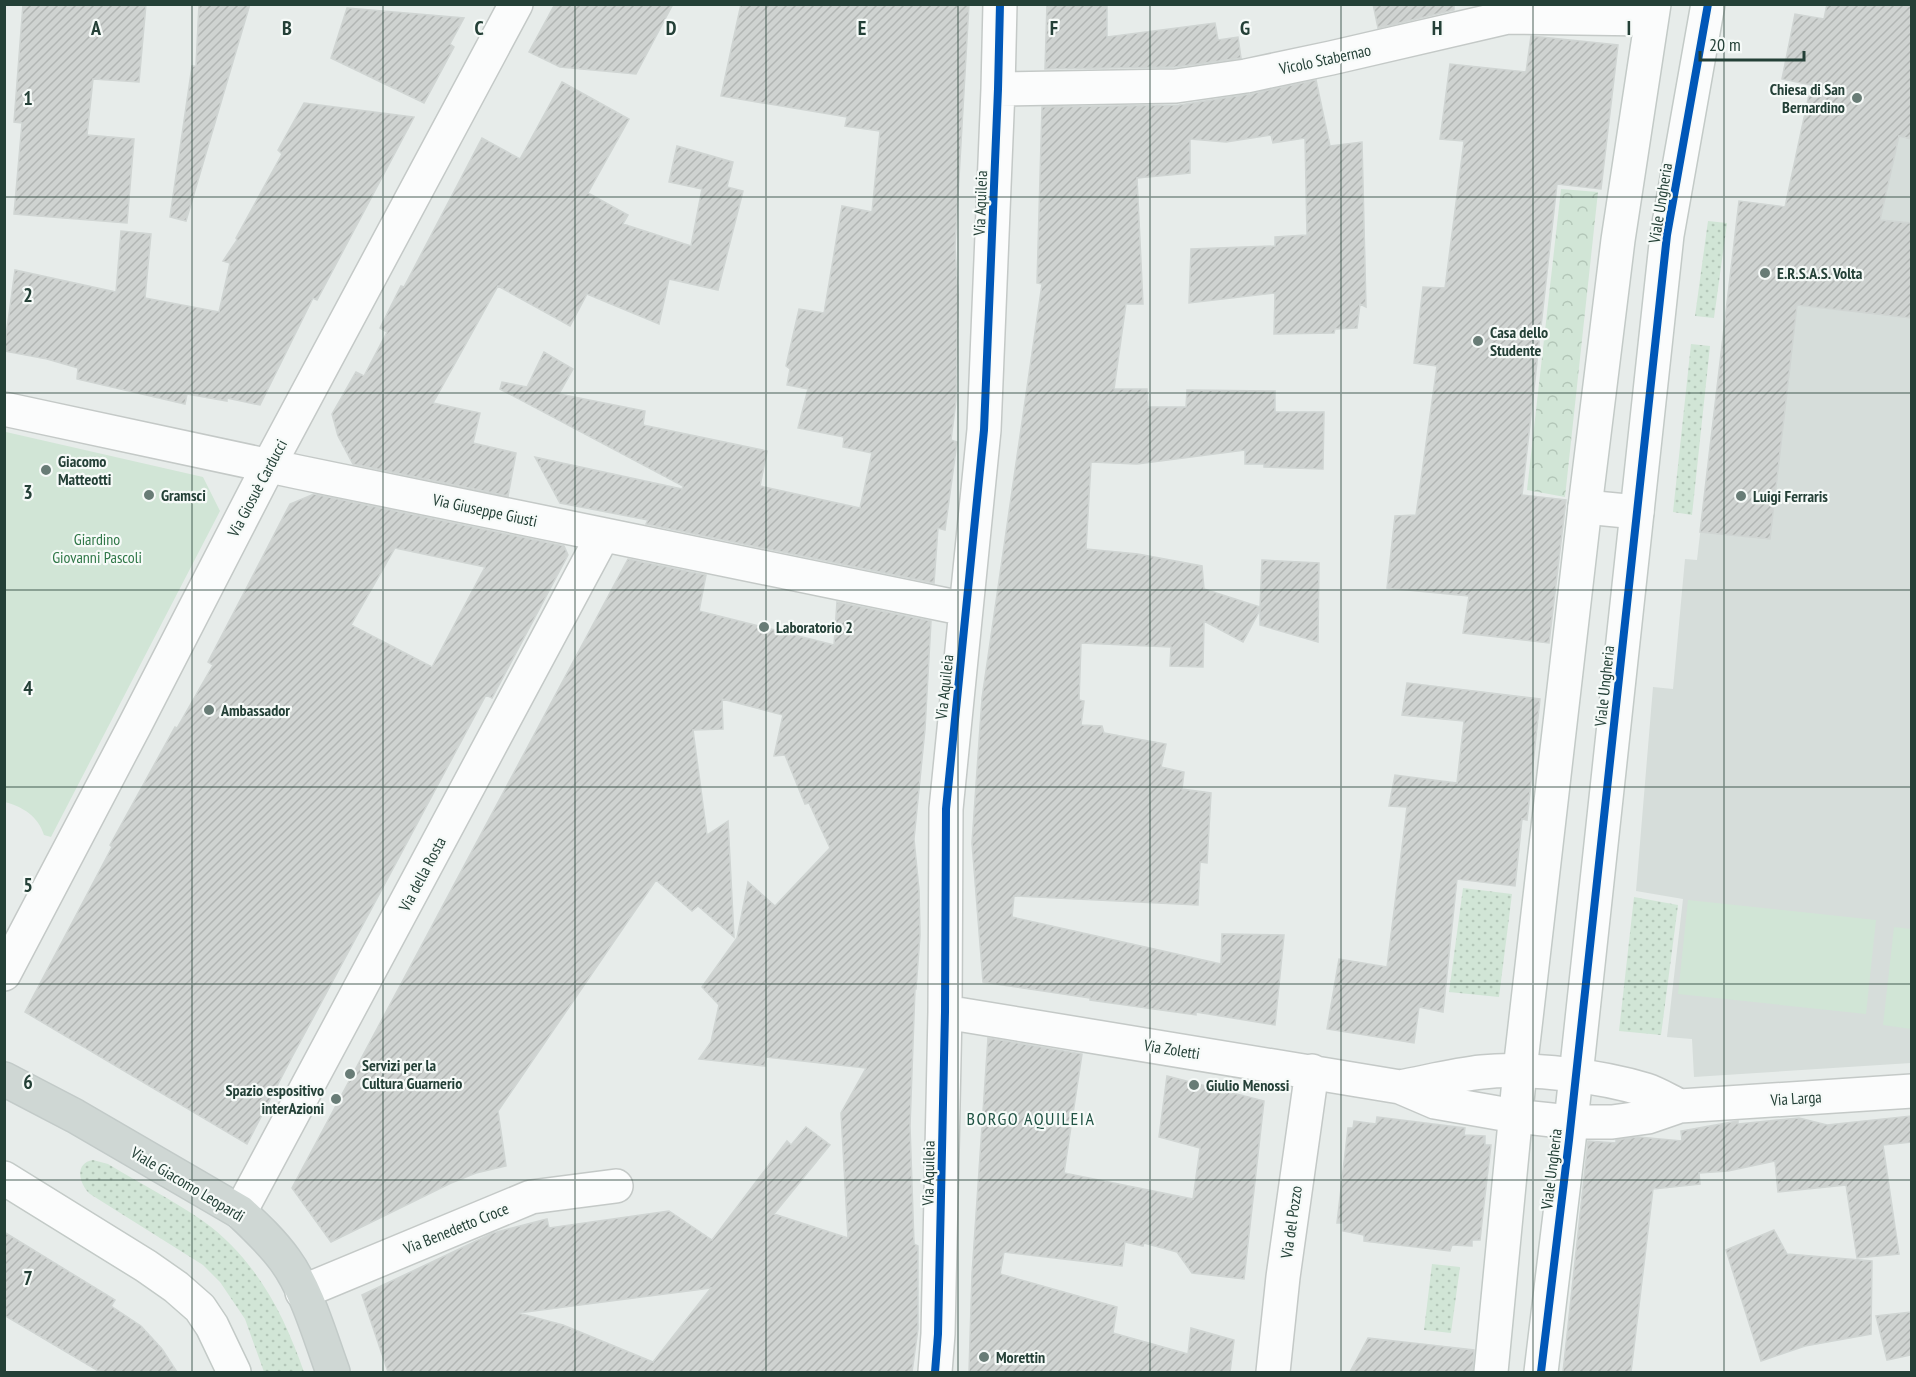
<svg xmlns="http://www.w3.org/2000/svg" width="1916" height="1377" viewBox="0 0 1916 1377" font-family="'PT Sans Narrow',sans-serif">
	<defs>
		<pattern id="grass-dots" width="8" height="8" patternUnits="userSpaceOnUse" patternTransform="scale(1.5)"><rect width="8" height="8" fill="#d1e5d6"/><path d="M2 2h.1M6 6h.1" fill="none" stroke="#b3c6b8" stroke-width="1.8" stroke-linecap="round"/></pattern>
		<pattern id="forest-crowns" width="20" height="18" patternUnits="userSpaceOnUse" patternTransform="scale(1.5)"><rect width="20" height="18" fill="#d1e5d6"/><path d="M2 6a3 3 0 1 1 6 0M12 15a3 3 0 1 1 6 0" fill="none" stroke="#b3c6b8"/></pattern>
		<pattern id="building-hatch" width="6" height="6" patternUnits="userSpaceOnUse" patternTransform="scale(1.5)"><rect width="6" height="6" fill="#cfd3d1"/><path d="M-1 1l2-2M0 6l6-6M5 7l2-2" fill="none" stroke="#b2b6b4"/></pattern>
	</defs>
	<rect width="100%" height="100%" fill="#e7ecea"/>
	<path fill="#d6ddda" d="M 1899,136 L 1911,139 L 1911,1063 L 1694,1077 L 1692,1039 L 1667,1037 L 1683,899 L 1636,891 L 1653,687 L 1673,689 L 1685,559 L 1697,560 L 1739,201 L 1785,207 Z"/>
	<path fill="url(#grass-dots)" d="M 1708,221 L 1727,223 L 1714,318 L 1695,316 Z
		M 1691,344 L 1710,346 L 1692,515 L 1673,512 Z
		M 1463,888 L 1512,894 L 1499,997 L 1449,992 Z
		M 1634,897 L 1678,905 L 1661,1035 L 1619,1031 Z
		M 93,1160 L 108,1164 C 139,1183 173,1200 203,1221 C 255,1258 284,1314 304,1372 L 264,1372 L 245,1319 L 220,1282 L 203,1265 L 90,1194 C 79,1184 74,1163 93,1160 Z
		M 1432,1264 L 1460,1267 L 1451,1333 L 1424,1330 Z"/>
	<path fill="url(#forest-crowns)" d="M 1561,189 L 1598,192 L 1565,497 L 1527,490 Z"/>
	<path fill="#d1e5d6" d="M 6,432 L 203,477 L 220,511 L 51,837 L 44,835 C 38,816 23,807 5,802 L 4,433 Z
		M 1688,900 L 1876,920 L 1866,1014 L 1678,994 Z
		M 1894,927 L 1911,929 L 1911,1029 L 1883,1025 Z"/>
	<path fill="url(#building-hatch)" stroke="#d0d5d3" stroke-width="1.5" fill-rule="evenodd" d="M 23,4 L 146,4 L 139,82 L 93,79 L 87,135 L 134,139 L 127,223 L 14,214 L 22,123 L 14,122 Z
		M 199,4 L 250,4 L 186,221 L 170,217 L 192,66 L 196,66 Z
		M 555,4 L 673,4 L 636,74 L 560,67 L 529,52 Z
		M 741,4 L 969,4 L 955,247 L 958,295 L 956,401 L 951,440 L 957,442 L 945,530 L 938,528 L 934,583 L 646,524 L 648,520 L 560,503 L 535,457 L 682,489 L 683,486 L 500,389 L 502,382 L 527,387 L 544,352 L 573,369 L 559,394 L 645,411 L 643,425 L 767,451 L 760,486 L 860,508 L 872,453 L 843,447 L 844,437 L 798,428 L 808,389 L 787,385 L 790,369 L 786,366 L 799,309 L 824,313 L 842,206 L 872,212 L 880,131 L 845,126 L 847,117 L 721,96 Z
		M 1047,4 L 1107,4 L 1107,37 L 1215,23 L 1218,40 L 1238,37 L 1241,58 L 1175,67 L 1045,69 Z
		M 1373,4 L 1454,4 L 1454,10 L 1378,28 Z
		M 1827,4 L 1911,4 L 1911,139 L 1899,136 L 1880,220 L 1911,223 L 1911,318 L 1797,305 L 1770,539 L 1700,532 L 1739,201 L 1785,207 L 1811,85 L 1782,79 L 1795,14 L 1824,19 Z
		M 347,8 L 464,18 L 450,44 L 454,47 L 424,103 L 331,58 Z
		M 1531,36 L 1618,45 L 1601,189 L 1557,184 L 1522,495 L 1566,500 L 1549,643 L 1463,633 L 1469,596 L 1387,588 L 1395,516 L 1416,515 L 1437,366 L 1414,363 L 1423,287 L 1445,288 L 1464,141 L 1440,139 L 1450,64 L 1526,72 Z
		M 1316,80 L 1330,146 L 1362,142 L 1366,307 L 1360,304 L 1357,328 L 1335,329 L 1334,333 L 1274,334 L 1275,293 L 1189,303 L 1191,249 L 1275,246 L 1275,237 L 1307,235 L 1305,138 L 1273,143 L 1271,135 L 1226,142 L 1190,139 L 1190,173 L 1137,178 L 1143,304 L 1126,304 L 1114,389 L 1147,389 L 1148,407 L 1186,407 L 1187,390 L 1275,391 L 1275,412 L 1324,412 L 1323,469 L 1264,467 L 1264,464 L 1245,464 L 1245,450 L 1137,464 L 1091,462 L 1086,549 L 1138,554 L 1202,566 L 1204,589 L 1260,607 L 1262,560 L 1319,563 L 1318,642 L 1260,625 L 1260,610 L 1243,642 L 1204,621 L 1203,667 L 1170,666 L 1171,647 L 1081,643 L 1079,700 L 1084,701 L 1081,725 L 1102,726 L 1104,733 L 1166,744 L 1161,767 L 1184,772 L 1182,789 L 1211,793 L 1207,863 L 1200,862 L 1198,905 L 1014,896 L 1012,917 L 1221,964 L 1222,934 L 1284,935 L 1275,1025 L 1196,1012 L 1196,1015 L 1090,1000 L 1090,998 L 983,982 L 972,843 L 982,698 L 1042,284 L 1037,283 L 1042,107 L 1179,105 L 1250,94 Z
		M 562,82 L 629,119 L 588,193 L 628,215 L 623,224 L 691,246 L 702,189 L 669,182 L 677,146 L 733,162 L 727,187 L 743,191 L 718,290 L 669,279 L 659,324 L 587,294 L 570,326 L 498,286 L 433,403 L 480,413 L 473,443 L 516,453 L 508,496 L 353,464 L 338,436 L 332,414 L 356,372 L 364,376 L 387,332 L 380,328 L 401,286 L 404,287 L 482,138 L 520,159 Z
		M 304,103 L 414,117 L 317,300 L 313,298 L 260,405 L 227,398 L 227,401 L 187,394 L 185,404 L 77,379 L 78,368 L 47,359 L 4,351 L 15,270 L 116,292 L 121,231 L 151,234 L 145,298 L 219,312 L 230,263 L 223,261 L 237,240 L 236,238 L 282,154 L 278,150 Z
		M 314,494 L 564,546 L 568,555 L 492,698 L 486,695 L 292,1057 L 247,1144 L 25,1012 L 112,847 L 110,845 L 175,727 L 177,728 L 213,665 L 208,662 L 290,504 ZM 395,548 L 485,567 L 432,667 L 351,625 Z
		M 628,559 L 706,575 L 699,611 L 834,645 L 837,602 L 931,621 L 925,729 L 914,839 L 919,890 L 920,935 L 916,989 L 915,989 L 910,1126 L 914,1244 L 918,1246 L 918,1329 L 912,1372 L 388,1372 L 362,1295 L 493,1233 L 547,1219 L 549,1228 L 669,1211 L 712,1240 L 787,1141 L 791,1145 L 806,1127 L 830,1145 L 774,1214 L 848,1238 L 841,1113 L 866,1068 L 766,1057 L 765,1066 L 699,1059 L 711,1042 L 719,1005 L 702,987 L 737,938 L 748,882 L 775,906 L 830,848 L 809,803 L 805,804 L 785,755 L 774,756 L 783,715 L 722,699 L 723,729 L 693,730 L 707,835 L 728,821 L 734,937 L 698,906 L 692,911 L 656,880 L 498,1111 L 506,1166 L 476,1173 L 451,1183 L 331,1242 L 292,1188 ZM 711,1288 L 653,1362 L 563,1325 L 518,1313 Z
		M 1407,683 L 1540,699 L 1527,820 L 1522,819 L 1515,886 L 1457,879 L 1443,1012 L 1419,1007 L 1414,1043 L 1327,1029 L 1339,959 L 1387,967 L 1407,807 L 1389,806 L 1395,775 L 1457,783 L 1464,721 L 1402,715 Z
		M 988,1038 L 1082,1054 L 1064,1173 L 1193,1199 L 1200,1148 L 1159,1137 L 1167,1076 L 1264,1101 L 1244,1279 L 1192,1273 L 1177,1252 L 1144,1243 L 1143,1246 L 1125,1242 L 1122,1266 L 1004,1252 L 1000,1274 L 1117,1307 L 1113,1333 L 1188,1354 L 1191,1328 L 1234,1340 L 1230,1372 L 969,1372 L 972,1274 Z
		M 1911,1116 L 1911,1142 L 1883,1145 L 1899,1254 L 1857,1258 L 1846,1185 L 1778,1192 L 1775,1161 L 1728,1171 L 1699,1173 L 1700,1184 L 1653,1189 L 1631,1372 L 1563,1372 L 1588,1141 L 1616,1143 L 1616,1140 L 1638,1137 L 1682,1141 L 1681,1131 L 1738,1121 L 1738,1124 L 1799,1118 L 1827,1125 Z
		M 1377,1117 L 1465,1128 L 1464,1135 L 1485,1136 L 1485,1145 L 1491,1145 L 1484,1204 L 1480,1240 L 1472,1240 L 1472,1246 L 1452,1245 L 1450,1251 L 1364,1241 L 1364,1235 L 1343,1231 L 1343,1223 L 1337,1223 L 1348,1128 L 1353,1128 L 1354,1121 L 1376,1124 Z
		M 1774,1230 L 1787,1254 L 1872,1261 L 1871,1334 L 1805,1346 L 1761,1361 L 1726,1250 Z
		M 4,1232 L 115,1300 L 111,1306 L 141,1326 L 162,1349 L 177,1372 L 100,1372 L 4,1315 Z
		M 1911,1312 L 1911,1355 L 1887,1360 L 1876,1316 Z
		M 1368,1338 L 1474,1350 L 1473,1372 L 1350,1372 Z"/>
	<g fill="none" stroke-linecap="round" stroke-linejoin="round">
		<defs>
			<path id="street" d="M 998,89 L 1176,86 L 1246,76 L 1331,58 L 1508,17 L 1650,19
				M 4,409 L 298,472 L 966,609
				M 1585,507 L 1637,512
				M 4,974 L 135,725 L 269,465 L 516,4
				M 945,1012 L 1400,1087 L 1435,1102 L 1515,1116 L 1570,1122 L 1612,1122 L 1648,1117 L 1680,1106 L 1912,1091
				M 1400,1087 C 1427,1082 1454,1075 1482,1072 C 1528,1067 1601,1076 1646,1090 C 1658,1094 1669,1101 1680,1106
				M 240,1212 L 603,535
				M 302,1292 L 531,1197 L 616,1186
				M 935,1372 L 938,1334 L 945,1012 L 946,809 L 984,430 L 998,89 L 1000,4
				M 1273,1372 L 1283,1277 L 1312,1071"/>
			<path id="secondary" d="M 4,1178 L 146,1266 L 176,1287 L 200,1308 L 212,1326 L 234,1372
				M 1491,1372 L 1520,1070 L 1585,507 L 1618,240 L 1654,4
				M 1541,1372 L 1569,1140 L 1667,235 L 1708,4"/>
			<path id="primary" d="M 4,1079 L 75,1116 L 240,1212 C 256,1227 272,1242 285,1260 C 307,1290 320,1337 333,1372"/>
		</defs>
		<use href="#street" stroke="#c4c9c7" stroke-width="36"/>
		<use href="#secondary" stroke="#c3cac7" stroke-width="36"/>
		<use href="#primary" stroke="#c2cac8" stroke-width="36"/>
		<use href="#street" stroke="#fbfcfc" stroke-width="33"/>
		<use href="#secondary" stroke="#fbfcfc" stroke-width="33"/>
		<use href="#primary" stroke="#cfd7d4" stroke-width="33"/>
		<defs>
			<path id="cycleway" d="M 935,1372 L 938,1334 L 945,1012 L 946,809 L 984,430 L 998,89 L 1000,4
				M 1541,1372 L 1569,1140 L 1667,235 L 1708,4"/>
		</defs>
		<use href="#cycleway" stroke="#f6faf8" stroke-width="11"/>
		<use href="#cycleway" stroke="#0057b8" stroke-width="8"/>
	</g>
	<path fill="none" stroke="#244037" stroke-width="1.5" stroke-opacity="0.55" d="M 192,4 L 192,1372M 383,4 L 383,1372M 575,4 L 575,1372M 766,4 L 766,1372M 958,4 L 958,1372M 1150,4 L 1150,1372M 1341,4 L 1341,1372M 1533,4 L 1533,1372M 1724,4 L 1724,1372M 4,197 L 1912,197M 4,393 L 1912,393M 4,590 L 1912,590M 4,787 L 1912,787M 4,984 L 1912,984M 4,1180 L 1912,1180"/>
	<g fill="#687c76" stroke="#f6faf8" stroke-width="2">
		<circle cx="1857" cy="98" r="6"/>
		<circle cx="1765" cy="273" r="6"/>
		<circle cx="1478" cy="341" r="6"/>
		<circle cx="46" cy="470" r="6"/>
		<circle cx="149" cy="495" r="6"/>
		<circle cx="1741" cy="496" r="6"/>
		<circle cx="764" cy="627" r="6"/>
		<circle cx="209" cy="710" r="6"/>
		<circle cx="350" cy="1074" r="6"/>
		<circle cx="1194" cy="1085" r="6"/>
		<circle cx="336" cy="1099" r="6"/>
		<circle cx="984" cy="1357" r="6"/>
	</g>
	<g text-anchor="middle" stroke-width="4.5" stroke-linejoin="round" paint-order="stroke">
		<g font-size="16" fill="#244037" stroke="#f6faf8">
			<text transform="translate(1325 59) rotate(-12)" y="6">Vicolo Stabernao</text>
			<text transform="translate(980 203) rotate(-88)" y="6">Via Aquileia</text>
			<text transform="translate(1660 203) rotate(-81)" y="6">Viale Ungheria</text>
			<text transform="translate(257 488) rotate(-62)" y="6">Via Giosuè Carducci</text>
			<text transform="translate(485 510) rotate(12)" y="6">Via Giuseppe Giusti</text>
			<text transform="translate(1604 686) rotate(-84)" y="6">Viale Ungheria</text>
			<text transform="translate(944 687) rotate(-84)" y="6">Via Aquileia</text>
			<text transform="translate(422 874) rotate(-62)" y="6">Via della Rosta</text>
			<text transform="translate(1172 1049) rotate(9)" y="6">Via Zoletti</text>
			<text transform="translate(1796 1098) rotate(-4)" y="6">Via Larga</text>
			<text transform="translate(1551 1169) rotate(-83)" y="6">Viale Ungheria</text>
			<text transform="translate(928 1173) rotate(-89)" y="6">Via Aquileia</text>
			<text transform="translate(188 1184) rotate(31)" y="6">Viale Giacomo Leopardi</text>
			<text transform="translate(1291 1222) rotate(-82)" y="6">Via del Pozzo</text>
			<text transform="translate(456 1228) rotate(-22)" y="6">Via Benedetto Croce</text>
		</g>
		<g font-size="16" font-weight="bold" fill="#244037" stroke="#f6faf8" text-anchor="start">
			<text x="1845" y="95" text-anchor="end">Chiesa di San<tspan x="1845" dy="18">Bernardino</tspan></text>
			<text x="1777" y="279">E.R.S.A.S. Volta</text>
			<text x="1490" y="338">Casa dello<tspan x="1490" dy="18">Studente</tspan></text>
			<text x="58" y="467">Giacomo<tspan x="58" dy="18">Matteotti</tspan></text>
			<text x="161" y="501">Gramsci</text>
			<text x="1753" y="502">Luigi Ferraris</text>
			<text x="776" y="633">Laboratorio 2</text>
			<text x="221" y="716">Ambassador</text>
			<text x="362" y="1071">Servizi per la<tspan x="362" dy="18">Cultura Guarnerio</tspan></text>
			<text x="1206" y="1091">Giulio Menossi</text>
			<text x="324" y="1096" text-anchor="end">Spazio espositivo<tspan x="324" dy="18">interAzioni</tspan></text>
			<text x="996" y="1363">Morettin</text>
		</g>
		<g font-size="16" fill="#2f7747" stroke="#f6faf8">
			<text x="97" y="545">Giardino<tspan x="97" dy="18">Giovanni Pascoli</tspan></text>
		</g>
		<g font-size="18" letter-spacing="1.5" fill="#205344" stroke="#f6faf8">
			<text x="1031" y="1125">BORGO AQUILEIA</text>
		</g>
	</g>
	<g font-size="20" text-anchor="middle" font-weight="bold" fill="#244037" stroke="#f6faf8" stroke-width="4.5" stroke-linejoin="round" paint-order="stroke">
		<text x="96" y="35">A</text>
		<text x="287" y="35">B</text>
		<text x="479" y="35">C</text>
		<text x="671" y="35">D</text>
		<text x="862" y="35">E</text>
		<text x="1054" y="35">F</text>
		<text x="1245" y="35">G</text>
		<text x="1437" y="35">H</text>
		<text x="1629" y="35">I</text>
		<text x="28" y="105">1</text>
		<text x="28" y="302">2</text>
		<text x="28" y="499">3</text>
		<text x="28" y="695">4</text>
		<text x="28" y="892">5</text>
		<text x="28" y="1089">6</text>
		<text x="28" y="1285">7</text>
	</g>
	<rect width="1916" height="1377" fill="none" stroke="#244037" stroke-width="12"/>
	<path d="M1700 51v9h104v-9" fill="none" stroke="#244037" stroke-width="3"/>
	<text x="1709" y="51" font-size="18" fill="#244037" stroke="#f6faf8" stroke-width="4.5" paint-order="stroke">20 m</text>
</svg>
